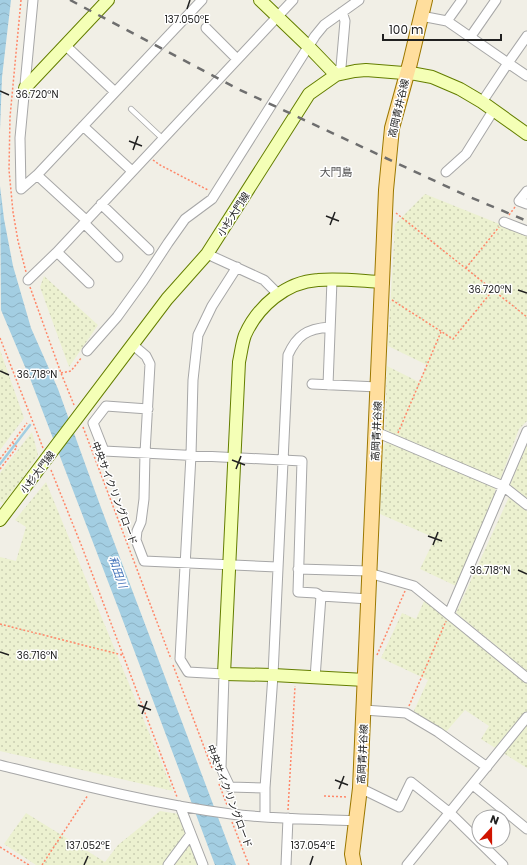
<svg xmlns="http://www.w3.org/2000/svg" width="527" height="865" viewBox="0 0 527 865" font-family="Poppins,'Noto Sans JP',sans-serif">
	<defs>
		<pattern id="farmland-dots" width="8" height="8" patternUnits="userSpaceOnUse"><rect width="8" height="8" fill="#ecf1d0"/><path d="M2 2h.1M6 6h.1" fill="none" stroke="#caceb2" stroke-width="1.8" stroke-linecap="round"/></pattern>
		<pattern id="water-waves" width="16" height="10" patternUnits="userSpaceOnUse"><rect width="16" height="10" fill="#a3cee2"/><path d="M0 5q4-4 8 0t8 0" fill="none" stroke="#8cb1c2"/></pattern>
	</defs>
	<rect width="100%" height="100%" fill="#f1efe6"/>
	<path fill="url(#farmland-dots)" d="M 425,194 L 527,235 L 527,421 L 519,429 L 500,480 L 385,430 L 387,366 L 419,382 L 427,365 L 388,346 L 395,224 Z
		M 44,276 L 98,325 L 69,367 L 40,287 Z
		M 0,350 L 24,418 L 0,450 Z
		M 32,432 L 38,455 L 5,505 L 0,501 L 0,473 Z
		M 388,441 L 496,487 L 494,495 L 456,586 L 420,569 L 435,538 L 380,514 L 383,446 Z
		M 527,445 L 527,498 L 510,485 Z
		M 46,482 L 173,791 L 0,751 L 0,557 L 16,561 L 26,527 L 15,520 Z
		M 509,497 L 527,511 L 527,671 L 456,613 Z
		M 425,599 L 527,681 L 527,768 L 481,739 L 489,726 L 465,710 L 445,733 L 413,713 L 428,680 L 381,658 L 402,613 L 416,619 Z
		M 160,811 L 179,814 L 198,865 L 36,865 L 4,844 L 26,813 L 105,862 L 118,845 Z"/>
	<path fill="url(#water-waves)" d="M 0,0 L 11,0 L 2,77 L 0,130 Z
		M 0,186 L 4,219 L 13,266 L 31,328 L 58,389 L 100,505 L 236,865 L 215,865 L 117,605 L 31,381 L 1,310 Z"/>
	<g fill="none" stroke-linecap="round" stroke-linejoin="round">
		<path stroke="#a3cee2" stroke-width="2.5" d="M 0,464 L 30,425"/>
		<defs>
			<path id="lane" d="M 131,109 L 163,139"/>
			<path id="street" d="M 33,0 L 20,138 L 21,189 L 37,175 L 202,0
				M 421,16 L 447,21 L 462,0
				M 447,21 L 508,63 L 482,102
				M 206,28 L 237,59
				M 471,36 L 496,0
				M 527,36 L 508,63 L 527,76
				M 65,45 L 114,91
				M 336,75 L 341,67 L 345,21 L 342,12
				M 83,126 L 132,171
				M 446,172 L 466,154 L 493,111
				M 37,175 L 86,220
				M 527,191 L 519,201 L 527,204
				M 101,204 L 149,250
				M 504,222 L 527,231
				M 84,223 L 118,257
				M 57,252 L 89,283
				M 207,254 L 264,280 L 278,294
				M 237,267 L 212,306 L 198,335 L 193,380 L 191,455 L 180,659 L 188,672 L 224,674 L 221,768 L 230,787 L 265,788
				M 28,280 L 57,252 L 293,0
				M 133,345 L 146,356 L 150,364 L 145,453 L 144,499 L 141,522 L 137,531 L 136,540 L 144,561 L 277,567
				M 87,351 L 117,317 L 143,281 L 168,243 L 185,219 L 212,199 L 315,36 L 324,25 L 359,0
				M 312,384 L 378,387
				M 328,385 L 332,280
				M 148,409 L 106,406 L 93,423 L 104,451 L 302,461 L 298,592 L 316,593 L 321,596
				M 376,432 L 503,486 L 527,505
				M 298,569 L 369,571
				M 369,573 L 414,586 L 527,678
				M 449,614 L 527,431
				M 315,678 L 321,596 L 369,599
				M 364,710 L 406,713 L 438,732 L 487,767
				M 0,765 C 76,784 153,804 231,814 C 272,819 314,819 355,821
				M 473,785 L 527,829
				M 360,788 L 399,807 L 411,782 L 450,813 L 503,865
				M 180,806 L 203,865
				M 265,816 L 265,788 L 273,675 L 288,355 C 297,335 307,329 329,327
				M 168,865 L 191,834
				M 286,865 L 288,818
				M 407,865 L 527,717"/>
			<path id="secondary" d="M 260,0 L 308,46 L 336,75
				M 25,88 L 108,0
				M 0,520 L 167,299 L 207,254 L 309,94 L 336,75 L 355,71 L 366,70 L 416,74 L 432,77 L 460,89 L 482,102 L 527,134
				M 365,680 L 273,675 L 224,674 L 239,362 C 241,353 242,343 245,335 C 258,306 286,282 318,280 C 339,278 362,281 383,282"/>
			<path id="primary" d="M 354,865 L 352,854 L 360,788 L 386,190 L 392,128 L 410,63 L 425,0"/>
		</defs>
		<use href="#lane" stroke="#a7a7a7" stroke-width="6"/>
		<use href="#street" stroke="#a7a7a7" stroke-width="11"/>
		<use href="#secondary" stroke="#647e00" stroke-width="14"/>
		<use href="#primary" stroke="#9c7800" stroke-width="16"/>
		<path stroke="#ff8769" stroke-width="1.5" stroke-dasharray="2 2" stroke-linecap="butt" d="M 21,0 L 10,117 L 9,170 L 13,212 L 18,241 L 26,272
			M 153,160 L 160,165 L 208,190
			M 396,213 L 527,317
			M 509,215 L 515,207
			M 466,268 L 499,227
			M 30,287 L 61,373 L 74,405
			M 392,300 L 453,339 L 493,290
			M 0,338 L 43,448
			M 61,373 L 71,371 L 82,357
			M 83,427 L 171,659
			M 398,433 L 441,332
			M 0,459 L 27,423
			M 0,469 L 17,447 L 13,443
			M 51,470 L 82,547 L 177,797
			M 0,624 L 122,655
			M 377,655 L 405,591
			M 173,665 L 212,768
			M 409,706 L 446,621
			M 219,784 L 227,805
			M 324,796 L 348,797
			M 288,810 L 295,686
			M 232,822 L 249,865
			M 0,847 L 29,865
			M 42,865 L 88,795"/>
		<use href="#lane" stroke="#fff" stroke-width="4.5"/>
		<use href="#street" stroke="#fff" stroke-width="9"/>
		<use href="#secondary" stroke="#f4ffb6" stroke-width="12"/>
		<use href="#primary" stroke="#ffde9d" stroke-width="14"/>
		<path stroke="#6e6e6e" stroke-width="2.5" stroke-dasharray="8 8" stroke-linecap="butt" d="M 70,0 L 238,89 L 465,195 L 527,221"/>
	</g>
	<path fill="none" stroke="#202020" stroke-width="1.5" d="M 187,9 L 190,0M 0,91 L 9,95M 129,141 L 142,146M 133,150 L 138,136M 326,216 L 339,221M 330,225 L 335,212M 518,290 L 527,293M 0,371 L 9,375M 232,460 L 245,465M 236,469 L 241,456M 428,536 L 442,541M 433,545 L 438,532M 518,570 L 527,574M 0,652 L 9,655M 138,705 L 151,710M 142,714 L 147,701M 335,780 L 348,785M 339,789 L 344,776M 84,865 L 88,856M 310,865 L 313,856"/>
	<g text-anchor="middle" stroke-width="3" stroke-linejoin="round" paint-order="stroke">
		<g font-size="10" fill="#202020" stroke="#fff">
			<text transform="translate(398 108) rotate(-77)" y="4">高岡青井谷線</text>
			<text transform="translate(233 214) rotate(-57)" y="4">小杉大門線</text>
			<text transform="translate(376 431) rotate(-87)" y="4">高岡青井谷線</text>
			<text transform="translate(37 472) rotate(-53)" y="4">小杉大門線</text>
			<text transform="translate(115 493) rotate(69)" y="4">中央サイクリングロード</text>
			<text transform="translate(362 754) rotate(-87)" y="4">高岡青井谷線</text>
			<text transform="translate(230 796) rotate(69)" y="4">中央サイクリングロード</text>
		</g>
		<g font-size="11" fill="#535353" stroke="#fff">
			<text x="336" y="176">大門島</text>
		</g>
		<g font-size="11" font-style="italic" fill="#4373b9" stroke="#fff">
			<text transform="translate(118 572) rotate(70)" y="4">和田川</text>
		</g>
	</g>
	<g font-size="10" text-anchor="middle" fill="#202020" stroke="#fff" stroke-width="3" stroke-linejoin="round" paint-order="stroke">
		<text x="187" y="23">137.050°E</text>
		<text x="37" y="98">36.720°N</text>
		<text x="490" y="293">36.720°N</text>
		<text x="37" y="378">36.718°N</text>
		<text x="490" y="574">36.718°N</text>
		<text x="37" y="659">36.716°N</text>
		<text x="88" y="849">137.052°E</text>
		<text x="313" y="849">137.054°E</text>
	</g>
	<g transform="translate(491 829) rotate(21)"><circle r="19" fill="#ffffff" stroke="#a6a6a6"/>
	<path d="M0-3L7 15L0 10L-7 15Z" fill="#d01400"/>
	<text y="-6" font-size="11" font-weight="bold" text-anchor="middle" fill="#202020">N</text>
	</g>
	<path d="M383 34v6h118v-6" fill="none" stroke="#202020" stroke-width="2"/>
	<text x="389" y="34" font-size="12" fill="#202020" stroke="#ffffff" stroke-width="3" paint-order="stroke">100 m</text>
</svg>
